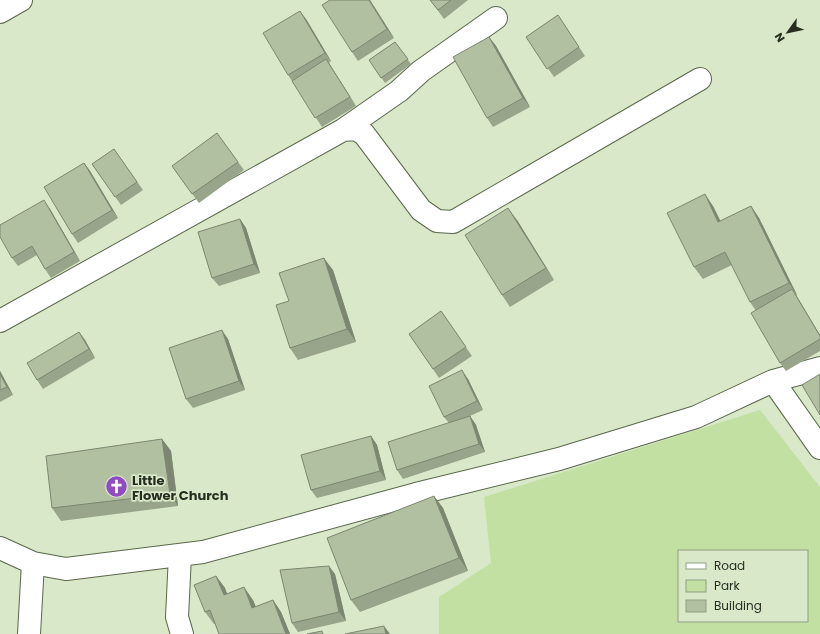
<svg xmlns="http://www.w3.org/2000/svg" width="820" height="634" viewBox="0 0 820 634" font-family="Poppins,sans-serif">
	<rect width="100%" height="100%" fill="#d8e8c8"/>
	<path fill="#c2e0a1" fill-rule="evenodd" d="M 760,410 L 820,487 L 820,634 L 439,634 L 439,597 L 491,563 L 484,497 ZM 679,551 L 807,551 L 807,621 L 679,621 Z"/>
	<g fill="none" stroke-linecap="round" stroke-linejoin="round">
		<defs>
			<path id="minor" d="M 0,12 L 21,0
				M 343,130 L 399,91 L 421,71 L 496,18
				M 0,321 L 343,130 L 355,129 L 364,134 L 421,210 L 437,221 L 453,222 L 700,79
				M 773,381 L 820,448
				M 0,548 L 33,563 L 66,569 L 203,552 L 416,494 L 559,459 L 696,417 L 773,381 L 820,368
				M 180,555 L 177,617 L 182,634
				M 29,634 L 33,563"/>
		</defs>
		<use href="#minor" stroke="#5a684c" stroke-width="24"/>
		<use href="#minor" stroke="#fff" stroke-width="22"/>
	</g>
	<path fill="#98a58a" d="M 330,0 L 370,0 L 394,38 L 358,61 L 352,52 Z
		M 430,0 L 468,0 L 444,19 Z
		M 558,15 L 585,56 L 554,77 L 526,37 Z
		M 306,19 L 331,61 L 329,63 L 356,106 L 322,127 L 288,75 Z
		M 489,37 L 496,46 L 530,107 L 493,127 L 487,118 Z
		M 395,42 L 411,64 L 385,83 L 369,60 Z
		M 217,133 L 244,170 L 199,203 L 172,166 Z
		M 114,149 L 143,190 L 121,205 L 92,164 Z
		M 84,163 L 90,171 L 118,218 L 78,243 L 72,234 Z
		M 713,206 L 720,221 L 751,206 L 759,218 L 797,295 L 796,296 L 820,335 L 820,351 L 786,371 L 780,363 L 756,311 L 750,302 L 732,265 L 703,279 L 694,267 Z
		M 50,209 L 80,261 L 51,278 L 45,269 L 37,255 L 18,266 L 12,258 Z
		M 240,219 L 246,228 L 260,273 L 219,286 L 212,278 Z
		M 517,220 L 554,280 L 510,307 L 502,295 Z
		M 333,270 L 356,342 L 298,360 L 290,348 L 289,301 Z
		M 441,311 L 472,356 L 439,378 L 409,334 Z
		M 79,332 L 85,340 L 95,358 L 43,389 L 37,380 Z
		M 228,339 L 245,390 L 193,408 L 186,399 Z
		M 0,371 L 13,395 L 0,402 Z
		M 468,379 L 483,410 L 470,416 L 476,425 L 485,452 L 403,479 L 397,470 L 449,423 L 444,417 Z
		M 371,436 L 377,445 L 386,480 L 317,498 L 311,490 Z
		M 162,439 L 171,451 L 178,506 L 61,521 L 52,508 Z
		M 434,496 L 443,508 L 468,571 L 360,612 L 351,600 Z
		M 335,574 L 346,621 L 298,632 L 292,623 Z
		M 216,576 L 225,588 L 227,594 L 253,600 L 256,607 L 273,600 L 281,612 L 290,634 L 219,634 L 215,624 L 214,624 L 205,612 Z"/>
	<path fill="#7c8671" d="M 369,0 L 370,0 L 394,38 L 387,29 Z
		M 300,11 L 306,19 L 331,61 L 325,53 Z
		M 489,37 L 496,46 L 530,107 L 523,98 Z
		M 326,59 L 332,68 L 356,106 L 350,97 Z
		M 84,163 L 90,171 L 118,218 L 112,210 Z
		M 705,194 L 713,206 L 727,234 L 718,222 Z
		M 44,200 L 50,209 L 80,261 L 74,252 Z
		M 751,206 L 759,218 L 797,295 L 789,283 Z
		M 508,208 L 517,220 L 554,280 L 546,268 Z
		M 240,219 L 246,228 L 260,273 L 254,264 Z
		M 324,258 L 333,270 L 356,342 L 347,329 Z
		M 792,289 L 798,298 L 820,335 L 820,336 Z
		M 222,330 L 228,339 L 245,390 L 239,381 Z
		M 79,332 L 85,340 L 95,358 L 89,349 Z
		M 462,370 L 468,379 L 483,410 L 477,401 Z
		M 0,371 L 13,395 L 7,387 L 0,374 Z
		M 470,416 L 476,425 L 485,452 L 479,444 Z
		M 371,436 L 377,445 L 386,480 L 380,471 Z
		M 162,439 L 171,451 L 178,506 L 170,494 Z
		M 434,496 L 443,508 L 468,571 L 459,558 Z
		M 329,566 L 335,574 L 346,621 L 339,612 Z
		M 216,576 L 225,588 L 232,607 L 224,595 Z
		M 244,587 L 253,600 L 261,620 L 252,608 Z
		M 273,600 L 281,612 L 290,634 L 286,634 Z
		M 384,626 L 390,634 L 386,634 Z"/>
	<path fill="#b1c0a1" stroke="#7c8671" d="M 330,0 L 369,0 L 387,29 L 352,52 L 322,5 Z
		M 430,0 L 451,0 L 438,10 Z
		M 300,11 L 325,53 L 288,75 L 263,33 Z
		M 558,15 L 579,47 L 547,69 L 526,37 Z
		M 489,37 L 523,98 L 487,118 L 453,57 Z
		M 395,42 L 408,59 L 381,78 L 369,60 Z
		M 326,59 L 350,97 L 315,118 L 292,81 Z
		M 217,133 L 238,162 L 192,194 L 172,166 Z
		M 114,149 L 137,182 L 115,197 L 92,164 Z
		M 84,163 L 112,210 L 72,234 L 44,187 Z
		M 705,194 L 718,222 L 751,206 L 789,283 L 750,302 L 725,252 L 694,267 L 667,213 Z
		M 44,200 L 74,252 L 45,269 L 32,246 L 12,258 L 0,237 L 0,225 Z
		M 508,208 L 546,268 L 502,295 L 465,235 Z
		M 240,219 L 254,264 L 212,278 L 198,232 Z
		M 324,258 L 347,329 L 290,348 L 276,305 L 289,301 L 279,273 Z
		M 792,289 L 820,336 L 820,339 L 780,363 L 751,313 Z
		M 441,311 L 466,347 L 433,369 L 409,334 Z
		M 222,330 L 239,381 L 186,399 L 169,348 Z
		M 79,332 L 89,349 L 37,380 L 27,363 Z
		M 462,370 L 477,401 L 444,417 L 429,386 Z
		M 0,374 L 7,387 L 0,390 Z
		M 820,374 L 820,415 L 802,385 Z
		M 470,416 L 479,444 L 397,470 L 388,442 Z
		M 371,436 L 380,471 L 311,490 L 301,455 Z
		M 162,439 L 170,494 L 52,508 L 46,456 Z
		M 434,496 L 459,558 L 351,600 L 327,538 Z
		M 329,566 L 339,612 L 292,623 L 280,570 Z
		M 216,576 L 224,595 L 244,587 L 252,608 L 273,600 L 286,634 L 219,634 L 210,610 L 205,612 L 194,585 Z
		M 384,626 L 386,634 L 345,634 Z
		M 322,631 L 323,634 L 307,634 Z"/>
	<defs>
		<symbol id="church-disc" viewBox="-11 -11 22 22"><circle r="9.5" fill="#8f4bbf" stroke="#d8e8c8"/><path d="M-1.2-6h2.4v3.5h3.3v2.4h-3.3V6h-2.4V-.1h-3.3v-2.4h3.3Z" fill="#fff"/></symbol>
	</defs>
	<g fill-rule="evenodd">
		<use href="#church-disc" x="104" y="474" width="25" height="25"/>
	</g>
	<g text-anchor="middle" stroke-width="3.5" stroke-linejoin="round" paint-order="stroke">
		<g font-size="13" font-weight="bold" fill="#282d21" stroke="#d8e8c8" text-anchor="start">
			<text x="132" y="485">Little<tspan x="132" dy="15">Flower Church</tspan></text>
		</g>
	</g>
	<rect x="678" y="550" width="130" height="72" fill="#d8e8c8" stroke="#929d85"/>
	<rect x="686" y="563" width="20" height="6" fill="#ffffff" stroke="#929d85"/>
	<text x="714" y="570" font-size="12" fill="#282d21">Road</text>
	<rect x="686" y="580" width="20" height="12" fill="#c2e0a1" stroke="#929d85"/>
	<text x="714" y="590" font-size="12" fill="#282d21">Park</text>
	<rect x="686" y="600" width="20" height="12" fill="#b1c0a1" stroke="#929d85"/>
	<text x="714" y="610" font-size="12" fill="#282d21">Building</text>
	<g transform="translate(788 32) rotate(237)" stroke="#d8e8c8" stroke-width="3" paint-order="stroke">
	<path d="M0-3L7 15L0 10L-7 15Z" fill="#282d21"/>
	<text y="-6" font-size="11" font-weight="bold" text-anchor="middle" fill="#282d21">N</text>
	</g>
</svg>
